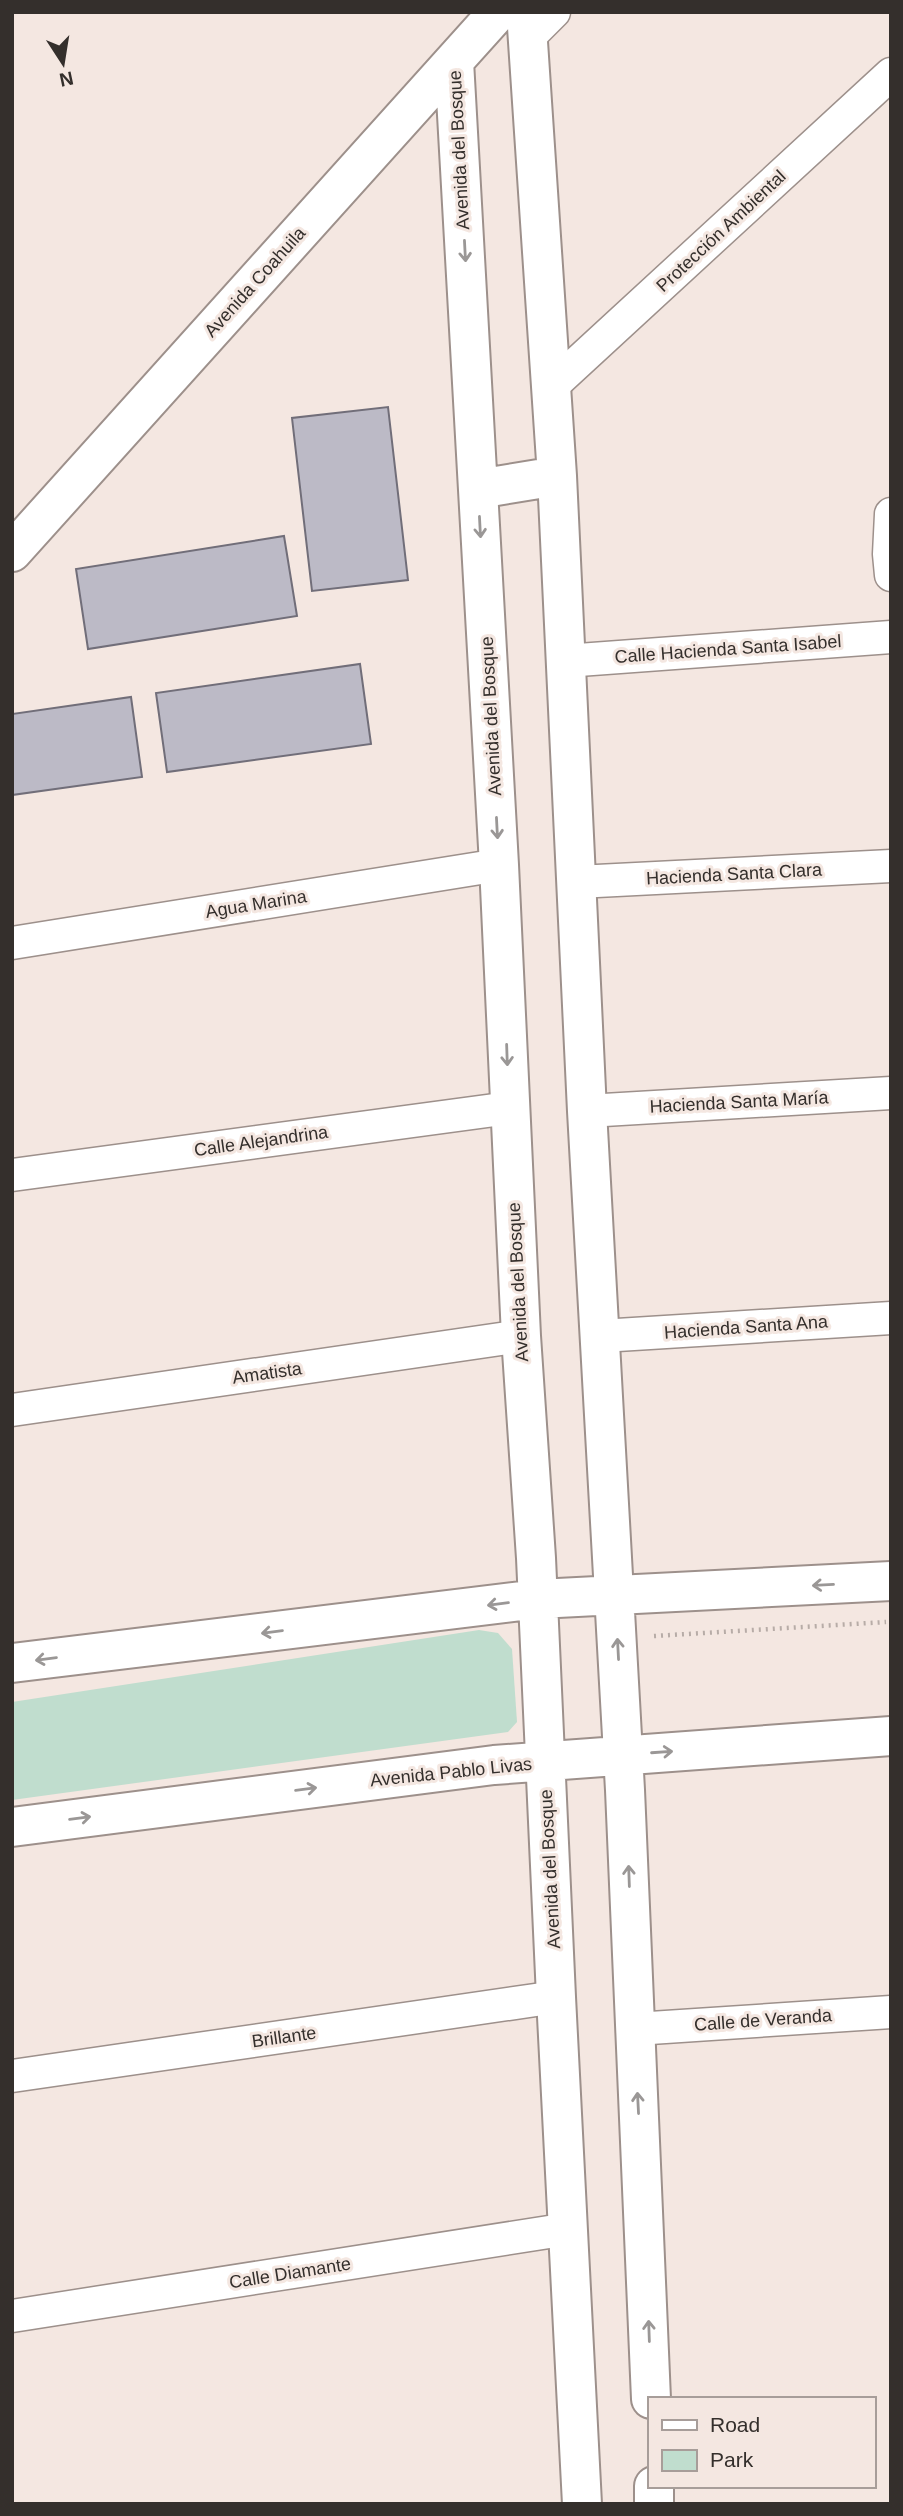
<svg xmlns="http://www.w3.org/2000/svg" width="903" height="2516" viewBox="0 0 903 2516" font-family="Arial,sans-serif">
	<rect width="100%" height="100%" fill="#f4e7e1"/>
	<path fill="#c0ddce" d="M 479,1630 L 498,1633 L 512,1649 L 517,1722 L 508,1732 L 12,1800 L 12,1702 Z"/>
	<path fill="#bcbac6" stroke="#716e79" stroke-width="2" d="M 388,407 L 408,580 L 312,591 L 292,418 Z
		M 284,536 L 297,616 L 88,649 L 76,569 Z
		M 360,664 L 371,744 L 167,772 L 156,693 Z
		M 131,697 L 142,777 L 12,795 L 12,714 Z"/>
	<g fill="none" stroke-linecap="round" stroke-linejoin="round">
		<defs>
			<path id="street" d="M 528,38 L 554,12
				M 551,387 L 891,74
				M 891,514 L 889,554 L 891,575
				M 565,661 L 891,637
				M 577,882 L 891,866
				M 12,943 L 499,865
				M 587,1111 L 891,1093
				M 12,1175 L 509,1108
				M 601,1336 L 891,1318
				M 12,1410 L 521,1336
				M 635,2029 L 891,2012
				M 12,2076 L 556,1997
				M 12,2316 L 568,2229"/>
			<path id="secondary" d="M 526,12 L 557,476 L 587,1111 L 625,1790 L 651,2399
				M 454,61 L 499,865 L 521,1336 L 536,1558 L 556,1997 L 582,2504
				M 478,489 L 557,476
				M 12,552 L 498,12
				M 12,1663 L 538,1599 L 891,1581
				M 12,1827 L 494,1765 L 891,1736
				M 654,2486 L 654,2504"/>
		</defs>
		<use href="#street" stroke="#9d908b" stroke-width="35"/>
		<use href="#secondary" stroke="#9d908b" stroke-width="42"/>
		<path stroke="#b7aca7" stroke-width="4.5" stroke-dasharray="2 5" stroke-linecap="butt" d="M 654,1636 L 886,1622"/>
		<use href="#street" stroke="#fff" stroke-width="32"/>
		<use href="#secondary" stroke="#fff" stroke-width="38"/>
	</g>
	<defs><path id="oneway-shaft" d="M-6 0H5M1.5-3L5.5 0L1.5 3" fill="none" stroke-width="1.6" stroke-linecap="round" stroke-linejoin="round" transform="scale(1.75)"/></defs>
	<g stroke="#9a9796">
		<use href="#oneway-shaft" transform="translate(465 251) rotate(87)"/>
		<use href="#oneway-shaft" transform="translate(480 527) rotate(87)"/>
		<use href="#oneway-shaft" transform="translate(497 828) rotate(87)"/>
		<use href="#oneway-shaft" transform="translate(507 1055) rotate(88)"/>
		<use href="#oneway-shaft" transform="translate(823 1585) rotate(177)"/>
		<use href="#oneway-shaft" transform="translate(498 1604) rotate(173)"/>
		<use href="#oneway-shaft" transform="translate(272 1632) rotate(173)"/>
		<use href="#oneway-shaft" transform="translate(618 1649) rotate(-93)"/>
		<use href="#oneway-shaft" transform="translate(46 1659) rotate(173)"/>
		<use href="#oneway-shaft" transform="translate(662 1752) rotate(-4)"/>
		<use href="#oneway-shaft" transform="translate(306 1789) rotate(-7)"/>
		<use href="#oneway-shaft" transform="translate(80 1818) rotate(-7)"/>
		<use href="#oneway-shaft" transform="translate(629 1876) rotate(-92)"/>
		<use href="#oneway-shaft" transform="translate(638 2103) rotate(-93)"/>
		<use href="#oneway-shaft" transform="translate(649 2331) rotate(-92)"/>
	</g>
	<g text-anchor="middle" stroke-width="6" stroke-linejoin="round" paint-order="stroke">
		<g font-size="18" fill="#342f2c" stroke="#f4e7e1">
			<text transform="translate(459 150) rotate(-93)" y="6">Avenida del Bosque</text>
			<text transform="translate(721 231) rotate(-43)" y="6">Protección Ambiental</text>
			<text transform="translate(255 282) rotate(-48)" y="6">Avenida Coahuila</text>
			<text transform="translate(728 649) rotate(-4)" y="6">Calle Hacienda Santa Isabel</text>
			<text transform="translate(491 716) rotate(-93)" y="6">Avenida del Bosque</text>
			<text transform="translate(734 874) rotate(-3)" y="6">Hacienda Santa Clara</text>
			<text transform="translate(256 904) rotate(-9)" y="6">Agua Marina</text>
			<text transform="translate(739 1102) rotate(-3)" y="6">Hacienda Santa María</text>
			<text transform="translate(261 1141) rotate(-8)" y="6">Calle Alejandrina</text>
			<text transform="translate(518 1282) rotate(-93)" y="6">Avenida del Bosque</text>
			<text transform="translate(746 1327) rotate(-4)" y="6">Hacienda Santa Ana</text>
			<text transform="translate(267 1373) rotate(-8)" y="6">Amatista</text>
			<text transform="translate(451 1772) rotate(-6)" y="6">Avenida Pablo Livas</text>
			<text transform="translate(550 1869) rotate(-93)" y="6">Avenida del Bosque</text>
			<text transform="translate(763 2020) rotate(-4)" y="6">Calle de Veranda</text>
			<text transform="translate(284 2037) rotate(-8)" y="6">Brillante</text>
			<text transform="translate(290 2273) rotate(-9)" y="6">Calle Diamante</text>
		</g>
	</g>
	<rect width="903" height="2516" fill="none" stroke="#342f2c" stroke-width="28"/>
	<rect x="648" y="2397" width="228" height="91" fill="#f4e7e1" stroke="#a79d99" stroke-width="2"/>
	<rect x="662" y="2420" width="35" height="10" fill="#ffffff" stroke="#a79d99" stroke-width="2"/>
	<text x="710" y="2432" font-size="21" fill="#342f2c">Road</text>
	<rect x="662" y="2450" width="35" height="21" fill="#c0ddce" stroke="#a79d99" stroke-width="2"/>
	<text x="710" y="2467" font-size="21" fill="#342f2c">Park</text>
	<g transform="translate(63 63) rotate(168)" stroke="#f4e7e1" stroke-width="5" paint-order="stroke">
	<path d="M0-5L12 26L0 18L-12 26Z" fill="#342f2c"/>
	<text y="-10" font-size="19" font-weight="bold" text-anchor="middle" fill="#342f2c">N</text>
	</g>
</svg>
